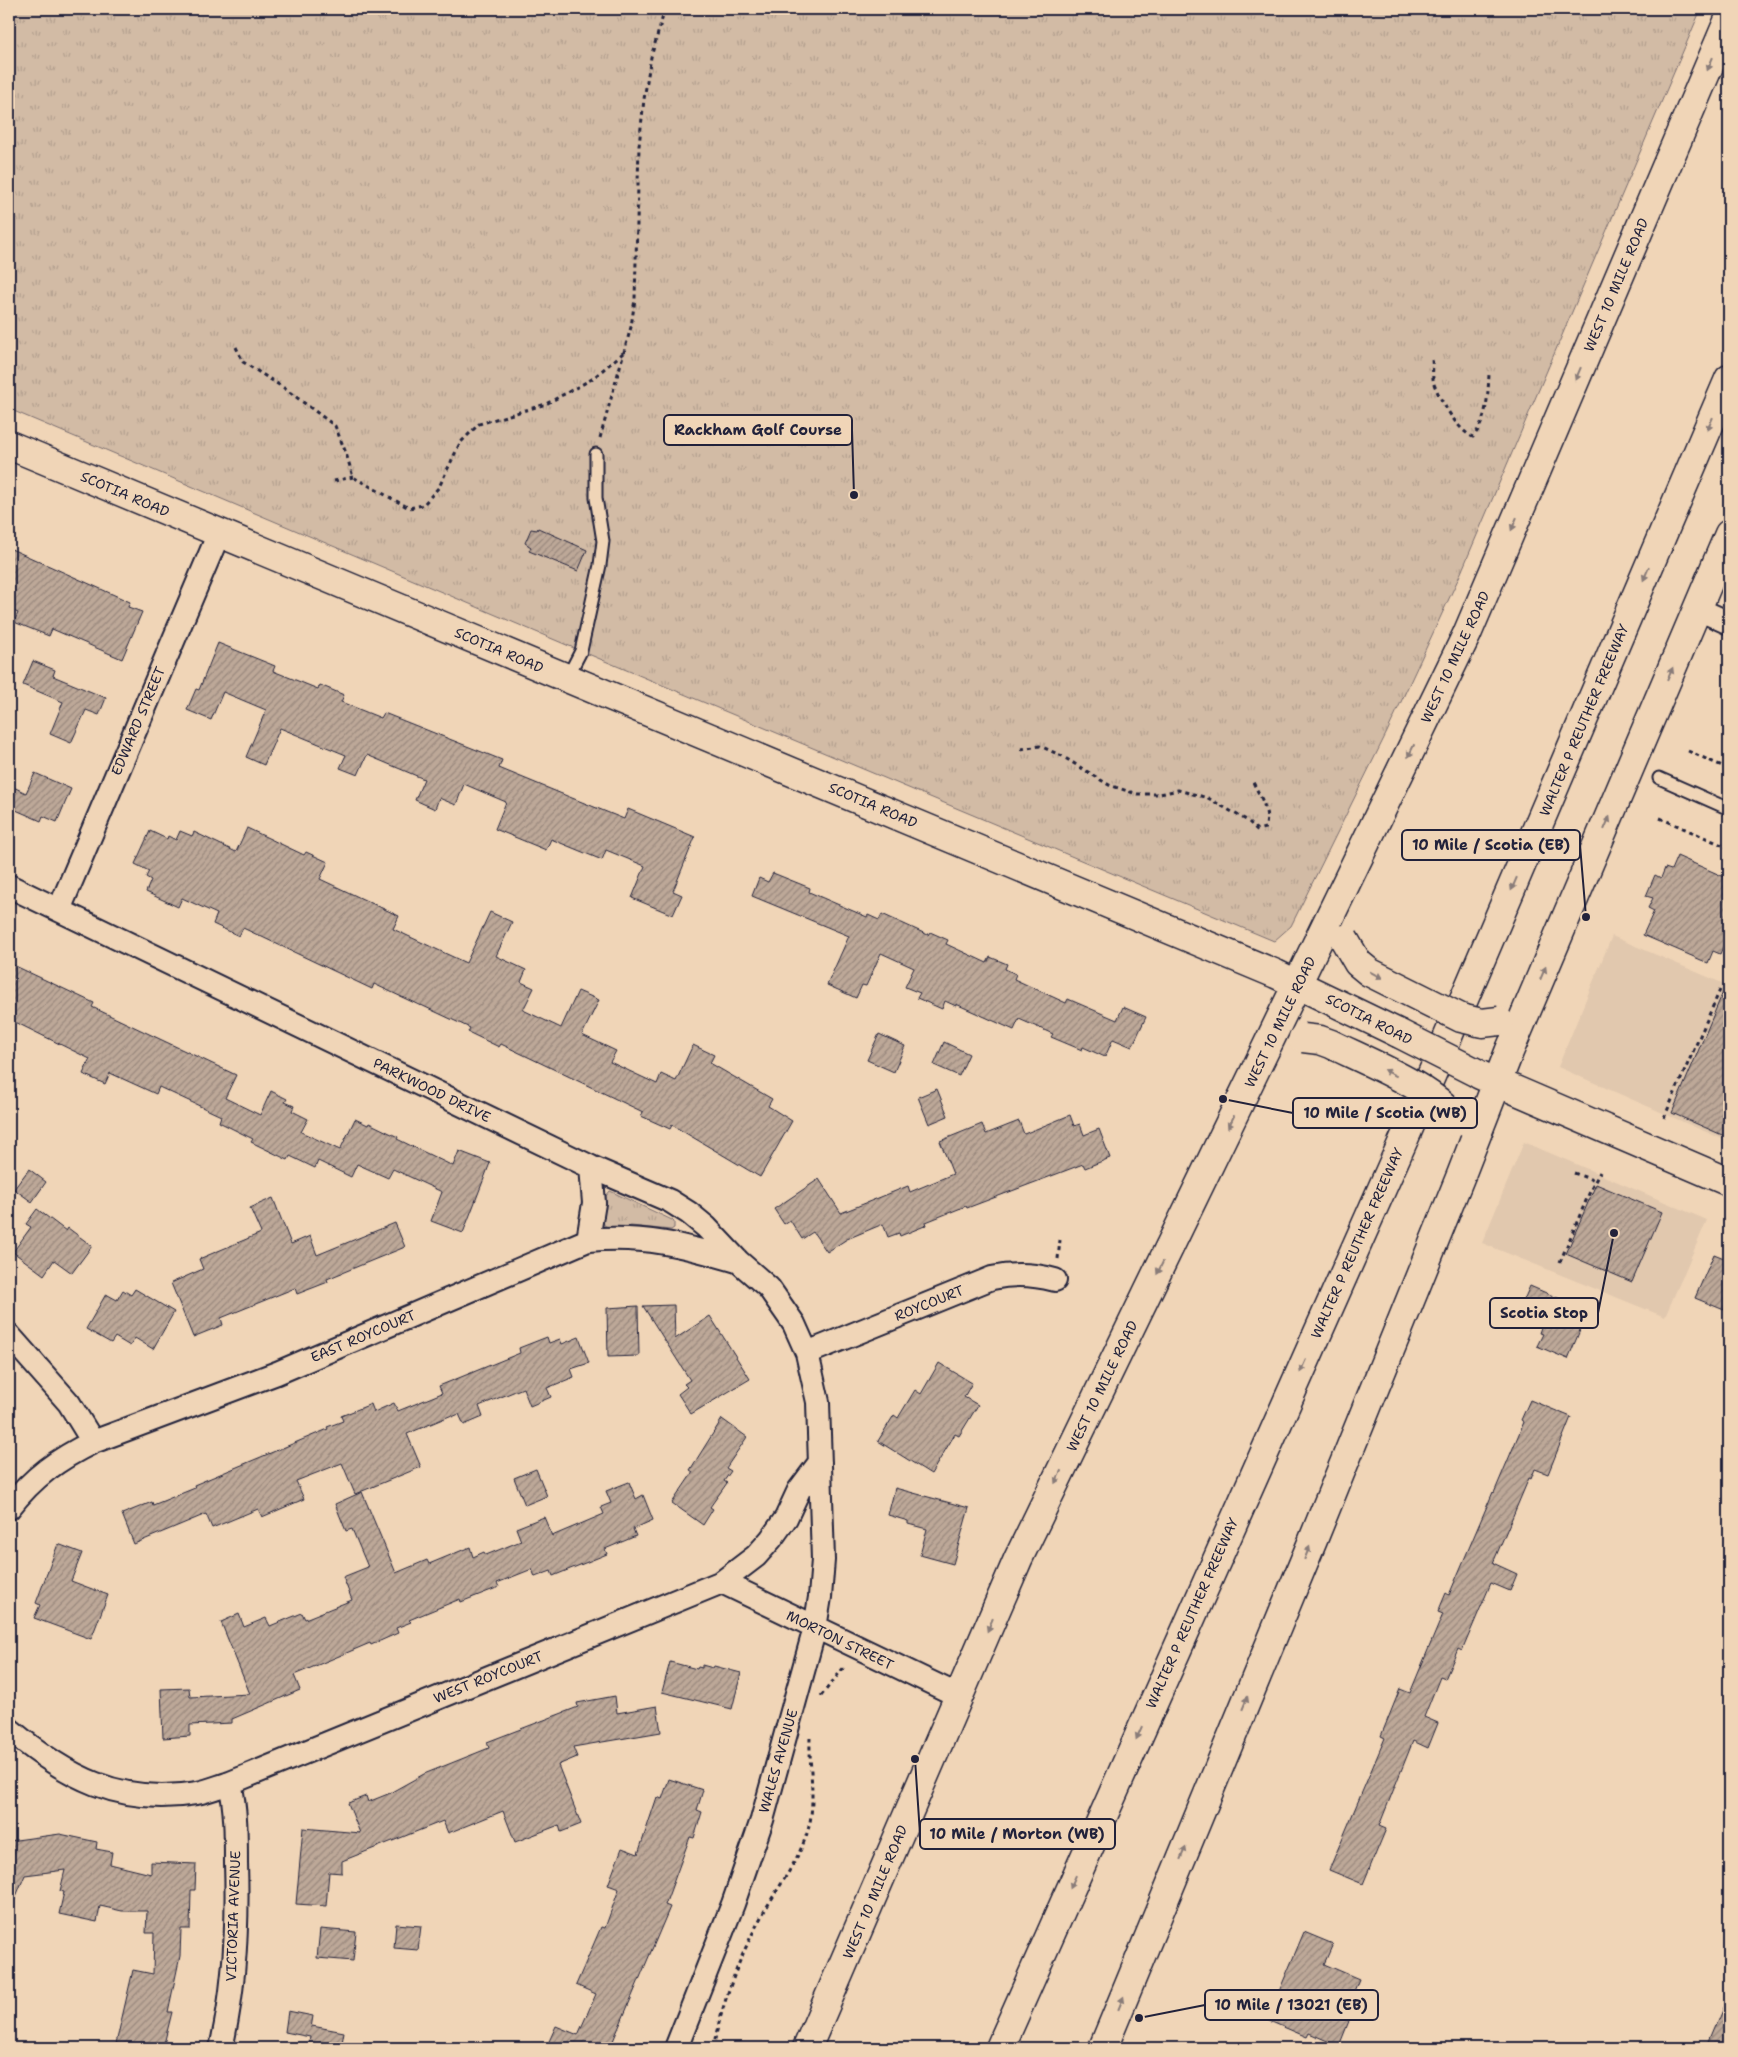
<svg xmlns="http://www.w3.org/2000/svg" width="1738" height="2057" viewBox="0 0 1738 2057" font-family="'Shantell Sans',sans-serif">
	<defs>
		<pattern id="grass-tufts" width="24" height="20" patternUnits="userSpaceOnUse" patternTransform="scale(1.25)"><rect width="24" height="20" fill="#d2bba5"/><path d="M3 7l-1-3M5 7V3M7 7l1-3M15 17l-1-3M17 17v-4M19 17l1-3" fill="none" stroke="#b4a08f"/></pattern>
		<pattern id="building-hatch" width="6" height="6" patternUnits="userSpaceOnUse" patternTransform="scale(1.25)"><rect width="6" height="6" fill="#bda898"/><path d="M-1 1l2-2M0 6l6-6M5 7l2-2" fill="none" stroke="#99887d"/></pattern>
	</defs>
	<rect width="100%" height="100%" fill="#f0d5b7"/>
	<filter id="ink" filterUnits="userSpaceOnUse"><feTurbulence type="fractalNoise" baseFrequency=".02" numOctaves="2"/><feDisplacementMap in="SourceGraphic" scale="10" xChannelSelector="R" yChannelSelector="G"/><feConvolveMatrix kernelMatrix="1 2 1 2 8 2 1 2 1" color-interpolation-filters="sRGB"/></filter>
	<g filter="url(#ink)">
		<path fill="#e1c8ae" d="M 1612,936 L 1729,986 L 1729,1142 L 1558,1067 Z
			M 1524,1142 L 1707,1220 L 1665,1317 L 1482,1243 Z"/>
		<path fill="url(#grass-tufts)" stroke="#7a6e70" d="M 9,9 L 1701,9 L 1460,575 L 1387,732 L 1291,926 L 1274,941 L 581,651 L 9,409 Z
			M 610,1191 L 672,1220 L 674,1222 L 674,1228 L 671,1230 L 631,1226 L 610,1228 L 604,1225 C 601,1216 607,1206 606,1196 Z"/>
		<path fill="url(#building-hatch)" stroke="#22223b" d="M 538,528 L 587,550 L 578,571 L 529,551 L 531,547 L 525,543 L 531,529 L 537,530 Z
			M 9,548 L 130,602 L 128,607 L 142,612 L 122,659 L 52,629 L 49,636 L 14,622 L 18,613 L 9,609 Z
			M 218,643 L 275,666 L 273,671 L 318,689 L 320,685 L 344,695 L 341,702 L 381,718 L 384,713 L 502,760 L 499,768 L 567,796 L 624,819 L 628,809 L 695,837 L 673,891 L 682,895 L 673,915 L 632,898 L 645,866 L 606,850 L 602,860 L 551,839 L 546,850 L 495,829 L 506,802 L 464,784 L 456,805 L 439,798 L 435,809 L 415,800 L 424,779 L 367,755 L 358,775 L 340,768 L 346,755 L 280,728 L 264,765 L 246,757 L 266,710 L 223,692 L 211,720 L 187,710 L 196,689 L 199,690 Z
			M 33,661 L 55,670 L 53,676 L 106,698 L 99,715 L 86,710 L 71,743 L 50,734 L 63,702 L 23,685 Z
			M 35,773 L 71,789 L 57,822 L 43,816 L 41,821 L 9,807 L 9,785 L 26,793 Z
			M 247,828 L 304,855 L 306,852 L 328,862 L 320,879 L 399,916 L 393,929 L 466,963 L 490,912 L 512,922 L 496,956 L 526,970 L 521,982 L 534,988 L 523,1010 L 561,1028 L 578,991 L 599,1000 L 582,1035 L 616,1051 L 610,1062 L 657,1084 L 661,1074 L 676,1081 L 693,1045 L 714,1055 L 710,1063 L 772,1099 L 768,1106 L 792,1121 L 760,1177 L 672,1125 L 670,1129 L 641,1116 L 643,1112 L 501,1044 L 499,1047 L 468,1032 L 470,1028 L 421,1005 L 421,1006 L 374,984 L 372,989 L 243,928 L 239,936 L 213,924 L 217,914 L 182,898 L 178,907 L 146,892 L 151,880 L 146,877 L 149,871 L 135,864 L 150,831 L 167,839 L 168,836 L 176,840 L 180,831 L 192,836 L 194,832 L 236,852 Z
			M 1677,856 L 1729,879 L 1729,915 L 1724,928 L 1729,930 L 1729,933 L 1720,954 L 1713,951 L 1708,963 L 1643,935 L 1654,911 L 1648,908 L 1653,898 L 1646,896 L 1655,875 L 1661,878 L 1665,868 L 1671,870 Z
			M 773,873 L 810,888 L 809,892 L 867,917 L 868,915 L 879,920 L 882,914 L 928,935 L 930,932 L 948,940 L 946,944 L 987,963 L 990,957 L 1007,964 L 1005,969 L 1016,974 L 1014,979 L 1066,1003 L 1068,999 L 1117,1020 L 1123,1007 L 1146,1017 L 1132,1047 L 1113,1039 L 1105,1057 L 1083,1047 L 1082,1050 L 1051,1037 L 1053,1034 L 1019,1019 L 1014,1030 L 956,1004 L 956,1006 L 945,1001 L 942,1009 L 917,998 L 920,993 L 905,987 L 914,968 L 881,953 L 866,986 L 862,985 L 856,998 L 827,985 L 849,936 L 752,896 L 759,878 L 768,882 Z
			M 9,963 L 94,1003 L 92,1007 L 236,1075 L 225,1098 L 260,1115 L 271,1091 L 287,1099 L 285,1102 L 294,1106 L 292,1111 L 308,1119 L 301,1132 L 340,1150 L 355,1119 L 368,1125 L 369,1123 L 398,1137 L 397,1139 L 453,1166 L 459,1151 L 490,1163 L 463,1233 L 431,1221 L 442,1192 L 393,1169 L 388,1178 L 357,1164 L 351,1177 L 318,1161 L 315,1168 L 290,1156 L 288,1160 L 251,1142 L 253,1139 L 219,1122 L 221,1116 L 159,1087 L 156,1094 L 110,1073 L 105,1084 L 83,1074 L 90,1059 L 9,1019 Z
			M 1729,978 L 1729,1138 L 1672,1113 Z
			M 879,1034 L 905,1046 L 894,1072 L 867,1060 Z
			M 944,1042 L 969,1054 L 959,1076 L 934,1065 Z
			M 937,1089 L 948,1116 L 929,1124 L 918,1097 Z
			M 1070,1115 L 1074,1126 L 1080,1124 L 1084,1135 L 1099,1129 L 1110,1158 L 1085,1168 L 1083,1164 L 967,1208 L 966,1206 L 926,1222 L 927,1225 L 900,1236 L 899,1233 L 888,1237 L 883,1224 L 847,1239 L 827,1252 L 813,1232 L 802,1239 L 790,1220 L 784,1224 L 774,1209 L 819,1179 L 841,1213 L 908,1186 L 910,1192 L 953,1174 L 940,1141 L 982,1124 L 986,1134 L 1019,1121 L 1024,1134 Z
			M 29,1169 L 46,1182 L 32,1202 L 14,1189 Z
			M 1596,1184 L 1662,1212 L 1632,1282 L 1566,1254 Z
			M 273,1198 L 291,1244 L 310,1236 L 317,1255 L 395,1223 L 405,1247 L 327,1279 L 328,1282 L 297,1294 L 295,1288 L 221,1318 L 223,1325 L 193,1337 L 171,1283 L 203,1269 L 199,1259 L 261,1233 L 250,1208 Z
			M 37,1209 L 66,1231 L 68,1228 L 92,1246 L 72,1273 L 54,1260 L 44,1275 L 13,1252 L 31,1227 L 26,1224 Z
			M 1714,1254 L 1729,1260 L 1729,1298 L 1724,1310 L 1695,1298 Z
			M 1530,1286 L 1588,1311 L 1568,1359 L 1537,1346 L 1543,1334 L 1539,1333 L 1544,1319 L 1520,1309 Z
			M 135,1289 L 174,1312 L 153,1349 L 135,1338 L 130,1346 L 115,1337 L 111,1343 L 86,1329 L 106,1294 L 117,1300 L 123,1290 L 131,1295 Z
			M 674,1305 L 675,1339 L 710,1316 L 750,1379 L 691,1414 L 678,1394 L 687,1387 L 684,1384 L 690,1380 L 643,1306 Z
			M 638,1306 L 639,1356 L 608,1357 L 607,1308 Z
			M 547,1337 L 549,1343 L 560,1339 L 562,1344 L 579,1337 L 589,1363 L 571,1369 L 574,1377 L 547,1388 L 551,1397 L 530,1406 L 523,1388 L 479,1406 L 483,1417 L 464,1425 L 459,1414 L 452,1417 L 452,1415 L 407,1434 L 421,1467 L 355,1494 L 342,1463 L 296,1481 L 304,1499 L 262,1517 L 258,1509 L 212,1528 L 206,1514 L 134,1544 L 122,1514 L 152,1502 L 153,1505 L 195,1488 L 194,1485 L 328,1429 L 327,1427 L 343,1421 L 341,1416 L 371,1404 L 374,1412 L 394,1403 L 398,1411 L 442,1393 L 439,1386 L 520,1353 L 519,1348 Z
			M 939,1363 L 972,1383 L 964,1397 L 978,1405 L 959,1436 L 955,1434 L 931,1474 L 878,1441 L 894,1415 L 898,1418 L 915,1390 L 921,1394 Z
			M 1530,1400 L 1571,1417 L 1548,1474 L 1535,1469 L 1531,1479 L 1529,1478 L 1493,1563 L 1517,1574 L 1510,1591 L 1491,1583 L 1462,1651 L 1458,1649 L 1445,1679 L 1440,1677 L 1424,1717 L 1438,1723 L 1428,1748 L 1413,1741 L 1379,1826 L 1386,1829 L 1363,1884 L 1329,1870 L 1385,1738 L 1381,1736 L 1400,1689 L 1410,1693 L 1443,1614 L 1438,1612 L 1446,1593 L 1449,1595 L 1493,1492 L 1494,1493 L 1524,1422 L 1521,1420 Z
			M 722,1419 L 747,1437 L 726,1468 L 731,1471 L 724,1481 L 727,1483 L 710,1507 L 713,1509 L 703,1525 L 672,1503 L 693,1472 L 690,1470 Z
			M 536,1469 L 547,1496 L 525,1505 L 514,1478 Z
			M 629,1482 L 636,1499 L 643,1495 L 653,1520 L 633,1529 L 636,1536 L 605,1549 L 607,1554 L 553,1576 L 551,1571 L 535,1577 L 532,1569 L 497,1583 L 499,1587 L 461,1602 L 460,1599 L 409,1620 L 411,1622 L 396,1628 L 398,1633 L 371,1645 L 370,1643 L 294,1675 L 300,1690 L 232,1719 L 232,1723 L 190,1725 L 190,1736 L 163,1738 L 161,1689 L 189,1688 L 190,1697 L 250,1694 L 221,1622 L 239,1614 L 244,1627 L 266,1618 L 270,1626 L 302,1613 L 305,1619 L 352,1600 L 343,1577 L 368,1567 L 352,1529 L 346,1531 L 335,1504 L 362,1492 L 396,1573 L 427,1560 L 429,1564 L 470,1547 L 473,1557 L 484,1552 L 486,1555 L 521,1541 L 516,1528 L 544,1517 L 552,1536 L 604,1514 L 601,1507 L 611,1503 L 606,1491 Z
			M 895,1488 L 969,1508 L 953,1564 L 920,1555 L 927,1529 L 908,1524 L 908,1521 L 888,1515 Z
			M 58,1544 L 82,1553 L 71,1581 L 108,1595 L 91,1639 L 34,1618 L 40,1605 L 36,1603 Z
			M 670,1662 L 697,1669 L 698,1667 L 702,1668 L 702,1665 L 713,1668 L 714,1666 L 741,1673 L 732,1709 L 662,1692 Z
			M 615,1696 L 617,1713 L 657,1706 L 661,1732 L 573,1747 L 577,1757 L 558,1765 L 581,1824 L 561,1832 L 559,1825 L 515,1842 L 503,1811 L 448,1833 L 443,1821 L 342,1861 L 342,1873 L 329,1872 L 326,1906 L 296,1904 L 303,1828 L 360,1833 L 348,1803 L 366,1796 L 368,1802 L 388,1794 L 424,1774 L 489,1748 L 487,1742 L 578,1707 L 577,1703 Z
			M 669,1779 L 703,1790 L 697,1810 L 702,1812 L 694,1838 L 690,1837 L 665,1905 L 670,1907 L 610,2048 L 546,2048 L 556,2026 L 578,2035 L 596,1994 L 576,1985 L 601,1927 L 605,1928 L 619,1889 L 608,1885 L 622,1848 L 638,1854 L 657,1797 L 662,1799 Z
			M 60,1834 L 97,1842 L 96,1849 L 112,1852 L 110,1864 L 151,1874 L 151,1862 L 196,1864 L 195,1890 L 191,1890 L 190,1929 L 181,1929 L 180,1956 L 168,2012 L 172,2012 L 163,2048 L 115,2048 L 133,1970 L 153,1974 L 154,1933 L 146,1933 L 147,1911 L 122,1911 L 100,1906 L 97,1922 L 59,1914 L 64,1892 L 60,1891 L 65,1870 L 25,1875 L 9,1913 L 9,1841 Z
			M 396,1924 L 421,1926 L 418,1950 L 394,1948 Z
			M 320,1929 L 356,1932 L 353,1961 L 317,1958 Z
			M 1304,1932 L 1333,1944 L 1324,1964 L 1359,1979 L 1343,2018 L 1349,2021 L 1339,2046 L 1309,2033 L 1307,2037 L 1267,2020 Z
			M 1729,1991 L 1729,2048 L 1705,2048 Z
			M 288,2011 L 313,2016 L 311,2028 L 312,2026 L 344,2032 L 341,2048 L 308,2048 L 310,2037 L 285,2032 Z"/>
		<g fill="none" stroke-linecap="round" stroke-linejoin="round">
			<defs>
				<path id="lane" d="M 567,678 L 581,651 L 600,565 L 603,541 L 596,498 L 596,454
					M 1659,778 L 1729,809"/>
				<path id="street" d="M 1698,609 L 1729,623
					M 9,886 L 591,1167 L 670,1201 L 689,1213 L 706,1227 L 738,1261 L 769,1288 L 794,1324 L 807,1353 L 818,1402 L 823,1560 L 820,1597 L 815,1628 L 762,1820 L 733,1904 L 676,2048
					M 59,910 L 219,533
					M 588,1240 L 594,1203 L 591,1167
					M 9,1335 L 69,1403 L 93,1442
					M 807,1353 L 992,1278 C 1014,1273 1033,1274 1055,1280
					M 9,1508 C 33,1477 58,1459 93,1442 L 277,1373 L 588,1240 C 644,1235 683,1245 737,1261
					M 722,1582 L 959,1696
					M 9,1729 C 66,1777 120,1806 197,1793 C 208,1791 220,1786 230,1783 L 722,1582 L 756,1556 L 771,1539 L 786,1518 L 799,1490 L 820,1462
					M 221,2048 C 235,1988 238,1924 236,1863 C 236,1835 236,1809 230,1783"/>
				<path id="secondary" d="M 9,445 L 1276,974 L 1398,1033
					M 1480,1075 L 1729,1182
					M 807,2048 L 1018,1559 L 1467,634 L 1729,19
					M 1103,2048 L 1313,1540 L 1461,1175 L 1509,1052 L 1729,534"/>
				<path id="highway" d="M 1000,2048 L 1408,1130 L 1729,379"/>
			</defs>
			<use href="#lane" stroke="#22223b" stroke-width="15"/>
			<use href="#street" stroke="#22223b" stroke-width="26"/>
			<use href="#secondary" stroke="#22223b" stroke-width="31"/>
			<use href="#highway" stroke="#22223b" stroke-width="31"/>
			<path stroke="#22223b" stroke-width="3" stroke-dasharray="4 4" stroke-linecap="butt" d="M 236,347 L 243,362 L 284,388 L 335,426 L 346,453 L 353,477 L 409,508 L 423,505 L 439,487 L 460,443 L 479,424 L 546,404 L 592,379 L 623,353
				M 1432,360 C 1433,368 1432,377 1434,384 C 1440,400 1458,431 1473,437 C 1487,420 1488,395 1489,374
				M 600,438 L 631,327 L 635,299 L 639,146 L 644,99 L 651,57 L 665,9
				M 334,481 L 353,477
				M 1021,749 L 1040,746 L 1062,756 L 1109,785 L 1137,794 L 1160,794 L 1178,790 L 1208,798 L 1248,821 L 1257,830 L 1265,828 C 1271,811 1260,797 1253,782
				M 1688,751 L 1729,769
				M 1660,818 L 1729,848
				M 1664,1118 L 1720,990
				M 1574,1173 L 1595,1181
				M 1058,1259 L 1060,1240
				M 1560,1262 L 1591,1189 L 1600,1172
				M 821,1696 L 845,1666
				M 713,2048 C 722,2005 737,1962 758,1923 C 775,1889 802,1860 810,1822 C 815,1794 809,1766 810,1738"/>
			<use href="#lane" stroke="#f0d5b7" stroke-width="11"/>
			<use href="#street" stroke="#f0d5b7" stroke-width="22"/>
			<use href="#secondary" stroke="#f0d5b7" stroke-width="28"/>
			<use href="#highway" stroke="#f0d5b7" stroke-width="28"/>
			<defs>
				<path id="secondary-bridge" d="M 1344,939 L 1358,963 L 1369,972 L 1461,1018 L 1482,1023 L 1499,1021
					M 1398,1033 L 1477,1073
					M 1303,1038 L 1320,1040 L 1331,1044 C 1361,1059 1444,1092 1456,1122"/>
			</defs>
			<use href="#secondary-bridge" stroke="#22223b" stroke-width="31" stroke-linecap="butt"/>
			<use href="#secondary-bridge" stroke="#f0d5b7" stroke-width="28"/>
		</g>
		<defs><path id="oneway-solid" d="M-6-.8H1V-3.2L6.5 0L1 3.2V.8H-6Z" transform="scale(1.25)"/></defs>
		<g fill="#897c79">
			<use href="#oneway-solid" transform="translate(1710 64) rotate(113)"/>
			<use href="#oneway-solid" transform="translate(1578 374) rotate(113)"/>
			<use href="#oneway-solid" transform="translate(1710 424) rotate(113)"/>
			<use href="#oneway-solid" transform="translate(1514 524) rotate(113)"/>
			<use href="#oneway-solid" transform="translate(1646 574) rotate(113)"/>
			<use href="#oneway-solid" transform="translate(1670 674) rotate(-67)"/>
			<use href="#oneway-solid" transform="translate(1411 751) rotate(116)"/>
			<use href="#oneway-solid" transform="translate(1607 823) rotate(-67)"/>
			<use href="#oneway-solid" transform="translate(1514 884) rotate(113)"/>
			<use href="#oneway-solid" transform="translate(1543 973) rotate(-67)"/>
			<use href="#oneway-solid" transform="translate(1376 975) rotate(28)"/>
			<use href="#oneway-solid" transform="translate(1390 1073) rotate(-153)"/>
			<use href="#oneway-solid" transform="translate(1231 1122) rotate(116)"/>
			<use href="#oneway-solid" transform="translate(1160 1268) rotate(116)"/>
			<use href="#oneway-solid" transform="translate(1303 1366) rotate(114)"/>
			<use href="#oneway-solid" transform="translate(1058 1477) rotate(116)"/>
			<use href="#oneway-solid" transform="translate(1307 1553) rotate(-68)"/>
			<use href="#oneway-solid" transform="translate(990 1625) rotate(113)"/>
			<use href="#oneway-solid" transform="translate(1245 1703) rotate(-68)"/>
			<use href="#oneway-solid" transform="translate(1139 1733) rotate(114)"/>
			<use href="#oneway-solid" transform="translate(1183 1853) rotate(-68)"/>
			<use href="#oneway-solid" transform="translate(1073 1882) rotate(114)"/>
			<use href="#oneway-solid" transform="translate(1121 2003) rotate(-68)"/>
		</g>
	</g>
	<g text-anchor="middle" stroke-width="4.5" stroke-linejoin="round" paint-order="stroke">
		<g font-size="14" fill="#22223b" stroke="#f0d5b7">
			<text transform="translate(1616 285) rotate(-67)" y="5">WEST 10 MILE ROAD</text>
			<text transform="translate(125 494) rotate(23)" y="5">SCOTIA ROAD</text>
			<text transform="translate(499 650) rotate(23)" y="5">SCOTIA ROAD</text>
			<text transform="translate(1455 657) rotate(-65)" y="5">WEST 10 MILE ROAD</text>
			<text transform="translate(1584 720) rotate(-67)" y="5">WALTER P REUTHER FREEWAY</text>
			<text transform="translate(138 721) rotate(-67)" y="5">EDWARD STREET</text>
			<text transform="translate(873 805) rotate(23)" y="5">SCOTIA ROAD</text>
			<text transform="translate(1369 1019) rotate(27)" y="5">SCOTIA ROAD</text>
			<text transform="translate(1280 1022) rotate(-64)" y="5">WEST 10 MILE ROAD</text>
			<text transform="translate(432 1090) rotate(26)" y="5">PARKWOOD DRIVE</text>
			<text transform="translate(1357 1243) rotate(-66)" y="5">WALTER P REUTHER FREEWAY</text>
			<text transform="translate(929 1303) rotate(-22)" y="5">ROYCOURT</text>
			<text transform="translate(363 1336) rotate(-23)" y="5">EAST ROYCOURT</text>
			<text transform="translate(1102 1386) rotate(-64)" y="5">WEST 10 MILE ROAD</text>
			<text transform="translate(1192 1613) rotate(-66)" y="5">WALTER P REUTHER FREEWAY</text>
			<text transform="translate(840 1640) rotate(26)" y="5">MORTON STREET</text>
			<text transform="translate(488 1677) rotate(-22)" y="5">WEST ROYCOURT</text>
			<text transform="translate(778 1761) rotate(-74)" y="5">WALES AVENUE</text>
			<text transform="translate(875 1892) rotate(-67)" y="5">WEST 10 MILE ROAD</text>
			<text transform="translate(233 1916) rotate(-88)" y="5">VICTORIA AVENUE</text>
		</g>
	</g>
	<path fill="none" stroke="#22223b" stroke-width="2" d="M854 495L852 430M1586 917L1580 845M1223 1099L1293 1113M1614 1233L1598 1313M915 1759L920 1834M1139 2018L1205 2005"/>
	<g fill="#22223b" stroke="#f0d5b7" stroke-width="2">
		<circle cx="854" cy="495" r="5"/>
		<circle cx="1586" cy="917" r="5"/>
		<circle cx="1223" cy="1099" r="5"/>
		<circle cx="1614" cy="1233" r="5"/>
		<circle cx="915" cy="1759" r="5"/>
		<circle cx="1139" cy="2018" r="5"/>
	</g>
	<g fill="#f0d5b7" stroke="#22223b" stroke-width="2">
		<rect x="664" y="415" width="188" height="30" rx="5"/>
		<rect x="1402" y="830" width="178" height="30" rx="5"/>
		<rect x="1293" y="1098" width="184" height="30" rx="5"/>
		<rect x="1490" y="1298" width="108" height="30" rx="5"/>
		<rect x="920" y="1819" width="195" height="30" rx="5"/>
		<rect x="1205" y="1990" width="173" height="30" rx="5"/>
	</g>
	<g font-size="15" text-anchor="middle" font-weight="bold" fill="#22223b">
		<text x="758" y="435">Rackham Golf Course</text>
		<text x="1491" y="850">10 Mile / Scotia (EB)</text>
		<text x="1385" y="1118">10 Mile / Scotia (WB)</text>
		<text x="1544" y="1318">Scotia Stop</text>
		<text x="1017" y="1839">10 Mile / Morton (WB)</text>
		<text x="1291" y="2010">10 Mile / 13021 (EB)</text>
	</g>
	<rect width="1738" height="2057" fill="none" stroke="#f0d5b7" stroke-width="30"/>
	<rect x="15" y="15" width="1708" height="2027" fill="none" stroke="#22223b" stroke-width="2" filter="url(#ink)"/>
</svg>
